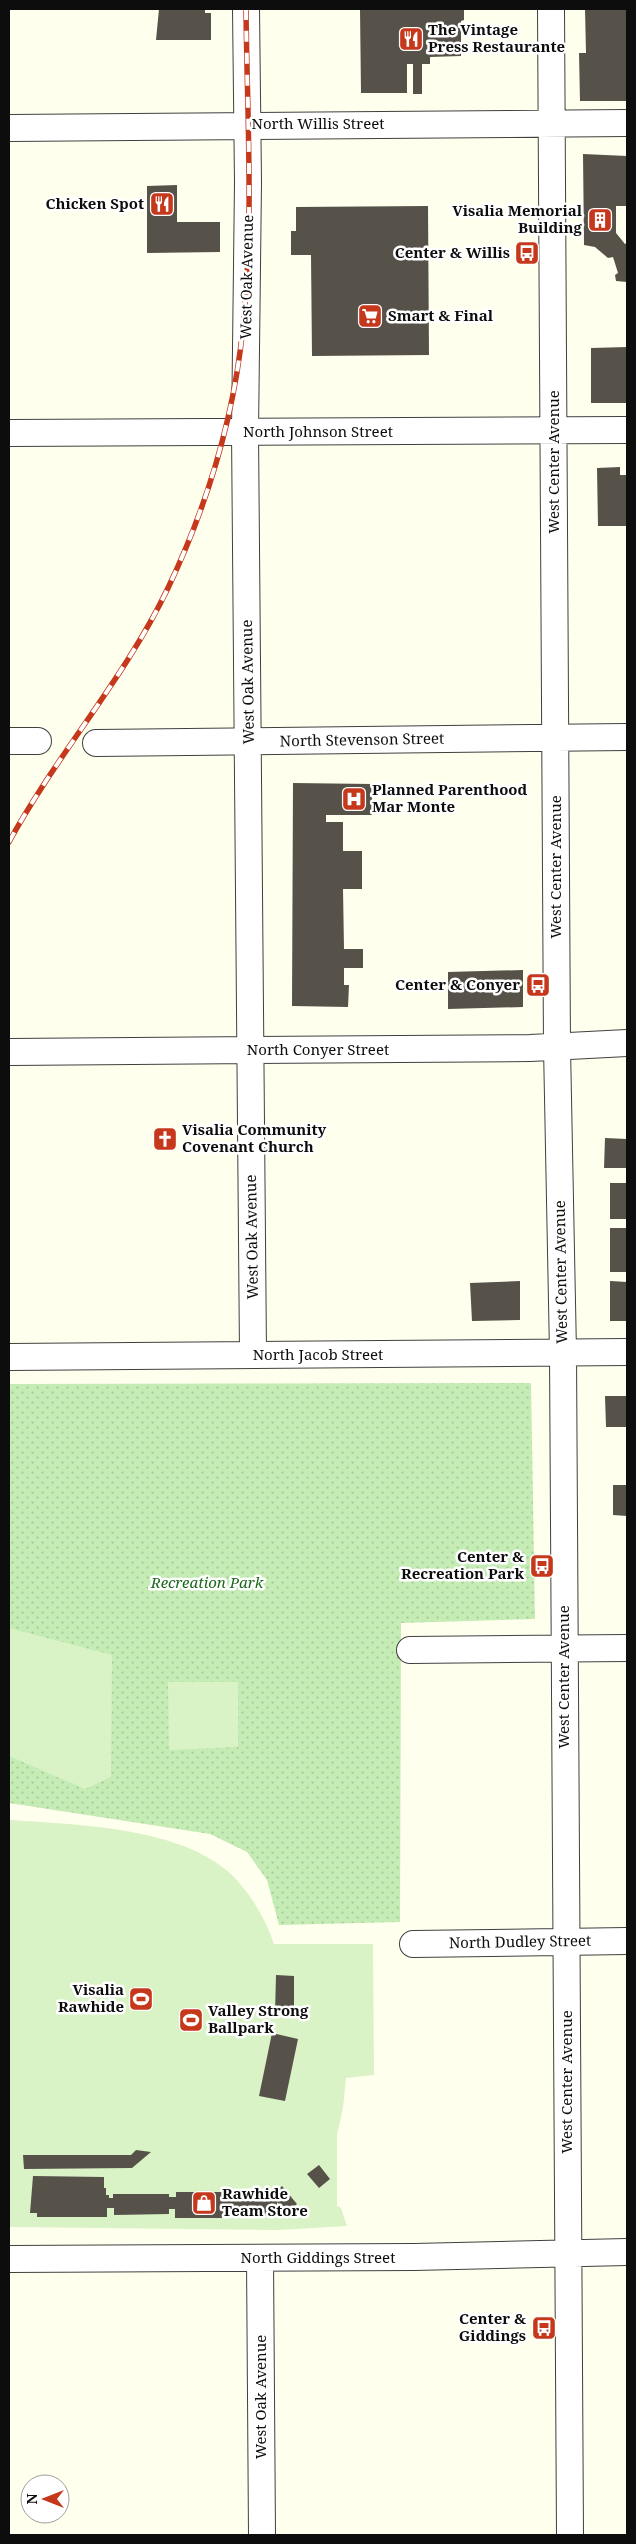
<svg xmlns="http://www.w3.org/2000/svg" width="636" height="2544" viewBox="0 0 636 2544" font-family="'Noto Serif',serif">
	<defs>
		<pattern id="park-dots" width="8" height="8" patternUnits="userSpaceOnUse" patternTransform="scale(1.25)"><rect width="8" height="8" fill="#c5ecb4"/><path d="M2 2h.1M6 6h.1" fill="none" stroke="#a8c99a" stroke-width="1.8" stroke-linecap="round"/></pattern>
	</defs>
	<rect width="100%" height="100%" fill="#ffffed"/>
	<path fill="url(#park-dots)" d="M 531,1383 L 535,1619 L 401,1623 L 400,1922 L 279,1925 L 267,1880 L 247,1852 L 210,1834 L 9,1803 L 9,1384 Z"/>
	<path fill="#daf3c6" d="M 9,1628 L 112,1655 L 111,1777 L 85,1789 L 9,1756 Z
		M 168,1682 L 238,1682 L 238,1747 L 169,1750 Z
		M 9,1820 C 72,1824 174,1827 225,1869 C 247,1887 265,1917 274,1944 L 373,1944 L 374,2075 L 346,2078 L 343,2108 L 337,2135 L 337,2206 L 341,2208 L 347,2226 L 279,2230 L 9,2227 Z"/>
	<path fill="#565149" d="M 159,9 L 205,9 L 205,13 L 211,13 L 211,40 L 156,40 Z
		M 360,9 L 464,9 L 464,20 L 461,21 L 461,56 L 430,57 L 430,64 L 422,64 L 422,94 L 413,94 L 413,64 L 407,64 L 407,93 L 361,93 Z
		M 585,9 L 627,9 L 627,101 L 580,101 L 579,53 L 586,53 Z
		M 583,154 L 627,156 L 627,206 L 616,206 L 616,233 L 625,244 L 627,243 L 627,282 L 616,281 L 615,275 L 618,273 L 613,257 L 608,258 L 595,247 L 584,245 Z
		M 177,185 L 177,222 L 220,222 L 220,252 L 147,253 L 147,186 Z
		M 428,206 L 429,355 L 312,356 L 311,255 L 291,255 L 291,231 L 296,231 L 296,207 Z
		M 627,347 L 627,403 L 591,403 L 591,348 Z
		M 620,467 L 620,475 L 627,475 L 627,526 L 598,526 L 597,468 Z
		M 293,783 L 372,784 L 372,815 L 326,815 L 326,822 L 343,822 L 343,851 L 362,851 L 362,889 L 343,889 L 344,949 L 363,949 L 363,968 L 344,968 L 344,985 L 349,985 L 348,1007 L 292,1006 Z
		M 523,970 L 523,1007 L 448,1009 L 448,972 Z
		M 605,1138 L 627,1139 L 627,1168 L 604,1168 Z
		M 610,1183 L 627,1183 L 627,1219 L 610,1219 Z
		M 610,1228 L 627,1228 L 627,1272 L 610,1272 Z
		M 520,1281 L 520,1320 L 472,1321 L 470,1283 Z
		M 610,1281 L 627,1282 L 627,1321 L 610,1321 Z
		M 605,1396 L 627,1396 L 627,1427 L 606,1427 Z
		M 613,1485 L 627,1485 L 627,1516 L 613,1515 Z
		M 276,1975 L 294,1976 L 294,2015 L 275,2014 Z
		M 272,2033 L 298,2039 L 285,2101 L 259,2096 Z
		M 136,2150 L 151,2152 L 132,2168 L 24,2169 L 23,2155 L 131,2155 Z
		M 319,2165 L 330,2179 L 319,2188 L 307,2174 Z
		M 33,2176 L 104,2177 L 104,2188 L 106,2188 L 106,2195 L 109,2195 L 109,2198 L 113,2198 L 113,2194 L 169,2194 L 169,2197 L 176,2197 L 176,2192 L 229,2192 L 229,2195 L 271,2195 L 282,2186 L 297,2204 L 286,2214 L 277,2202 L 277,2216 L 234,2216 L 234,2213 L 229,2213 L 229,2218 L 175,2218 L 175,2209 L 169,2209 L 169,2214 L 114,2215 L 114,2208 L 107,2208 L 107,2217 L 37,2217 L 37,2213 L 30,2213 Z"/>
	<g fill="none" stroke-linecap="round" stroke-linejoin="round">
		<defs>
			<path id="minor" d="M 246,9 L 248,182 L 245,432 L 253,1355
				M 551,9 L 557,1047 L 563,1353 L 570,2535
				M 9,128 L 627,123
				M 9,433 L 627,430
				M 9,741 L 38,741
				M 96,743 L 627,737
				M 9,1052 L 530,1048 L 627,1043
				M 9,1357 L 627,1352
				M 410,1650 L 627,1648
				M 413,1944 L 627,1941
				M 260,2258 L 262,2535
				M 9,2259 L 414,2257 L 627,2252"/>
		</defs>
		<use href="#minor" stroke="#404040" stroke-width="28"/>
		<use href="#minor" stroke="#fff" stroke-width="26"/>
		<defs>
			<path id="rail" d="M 9,842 C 57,754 125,678 168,588 C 207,506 234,417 243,327 C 254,222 247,114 246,9"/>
		</defs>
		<use href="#rail" stroke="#c6381c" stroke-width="5.5"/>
		<use href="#rail" stroke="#fff" stroke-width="4" stroke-dasharray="11" stroke-linecap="butt"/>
	</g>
	<defs>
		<symbol id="restaurant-square" viewBox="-11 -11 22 22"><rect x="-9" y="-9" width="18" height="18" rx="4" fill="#c6381c" stroke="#fff"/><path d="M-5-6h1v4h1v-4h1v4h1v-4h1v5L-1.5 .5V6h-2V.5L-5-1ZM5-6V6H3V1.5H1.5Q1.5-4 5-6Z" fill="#fff"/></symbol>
		<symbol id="building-square" viewBox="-11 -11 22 22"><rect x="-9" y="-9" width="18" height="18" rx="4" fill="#c6381c" stroke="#fff"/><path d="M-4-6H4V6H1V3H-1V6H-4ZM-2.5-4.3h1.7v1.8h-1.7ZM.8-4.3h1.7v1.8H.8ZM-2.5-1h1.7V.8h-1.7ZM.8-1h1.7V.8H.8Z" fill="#fff"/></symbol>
		<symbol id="bus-square" viewBox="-11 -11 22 22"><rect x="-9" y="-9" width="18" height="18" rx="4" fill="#c6381c" stroke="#fff"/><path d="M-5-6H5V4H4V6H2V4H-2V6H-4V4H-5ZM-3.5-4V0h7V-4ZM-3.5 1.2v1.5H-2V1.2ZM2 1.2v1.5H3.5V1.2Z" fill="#fff"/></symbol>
		<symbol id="supermarket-square" viewBox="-11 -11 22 22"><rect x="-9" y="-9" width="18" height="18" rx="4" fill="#c6381c" stroke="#fff"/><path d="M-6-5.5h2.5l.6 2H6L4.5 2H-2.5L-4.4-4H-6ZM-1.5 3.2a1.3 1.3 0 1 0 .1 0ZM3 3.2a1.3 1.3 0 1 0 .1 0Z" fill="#fff"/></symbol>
		<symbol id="hospital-square" viewBox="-11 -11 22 22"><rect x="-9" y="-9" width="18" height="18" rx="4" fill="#c6381c" stroke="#fff"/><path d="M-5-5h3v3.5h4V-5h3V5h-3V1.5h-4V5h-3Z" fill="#fff"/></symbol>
		<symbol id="church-square" viewBox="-11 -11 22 22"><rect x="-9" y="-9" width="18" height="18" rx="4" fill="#c6381c" stroke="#fff"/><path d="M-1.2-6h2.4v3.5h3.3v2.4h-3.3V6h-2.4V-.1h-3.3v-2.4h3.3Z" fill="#fff"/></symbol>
		<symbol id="stadium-square" viewBox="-11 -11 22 22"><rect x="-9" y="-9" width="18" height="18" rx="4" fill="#c6381c" stroke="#fff"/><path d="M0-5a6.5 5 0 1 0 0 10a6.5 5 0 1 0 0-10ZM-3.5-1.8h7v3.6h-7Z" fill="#fff"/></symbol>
		<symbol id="shop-square" viewBox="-11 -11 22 22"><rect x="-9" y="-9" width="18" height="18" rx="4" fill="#c6381c" stroke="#fff"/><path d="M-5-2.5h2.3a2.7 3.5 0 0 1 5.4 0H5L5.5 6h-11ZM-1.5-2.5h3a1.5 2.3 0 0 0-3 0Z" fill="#fff"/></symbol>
	</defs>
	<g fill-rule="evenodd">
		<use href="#restaurant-square" x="397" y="25" width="28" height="28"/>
		<use href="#restaurant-square" x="148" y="190" width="28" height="28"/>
		<use href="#building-square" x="586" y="206" width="28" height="28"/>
		<use href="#bus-square" x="513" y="239" width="28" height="28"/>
		<use href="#supermarket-square" x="356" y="302" width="28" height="28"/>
		<use href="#hospital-square" x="340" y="785" width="28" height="28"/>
		<use href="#bus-square" x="524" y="971" width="28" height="28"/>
		<use href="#church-square" x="151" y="1125" width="28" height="28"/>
		<use href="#bus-square" x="528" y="1552" width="28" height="28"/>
		<use href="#stadium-square" x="127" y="1985" width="28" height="28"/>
		<use href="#stadium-square" x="177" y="2006" width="28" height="28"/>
		<use href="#shop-square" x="190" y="2189" width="28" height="28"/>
		<use href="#bus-square" x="530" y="2314" width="28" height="28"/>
	</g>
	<g text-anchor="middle" stroke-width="5" stroke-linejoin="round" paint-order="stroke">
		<g font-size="15" font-weight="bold" fill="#0d0d0d" stroke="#fff" text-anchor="end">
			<text x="428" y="35" text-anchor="start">The Vintage<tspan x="428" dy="17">Press Restaurante</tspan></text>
			<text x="144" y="209">Chicken Spot</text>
			<text x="582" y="216">Visalia Memorial<tspan x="582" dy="17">Building</tspan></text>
			<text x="510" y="258">Center &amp; Willis</text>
			<text x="388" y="321" text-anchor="start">Smart &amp; Final</text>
			<text x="372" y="795" text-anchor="start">Planned Parenthood<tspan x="372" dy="17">Mar Monte</tspan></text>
			<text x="520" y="990">Center &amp; Conyer</text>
			<text x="182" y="1135" text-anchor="start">Visalia Community<tspan x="182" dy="17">Covenant Church</tspan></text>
			<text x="524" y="1562">Center &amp;<tspan x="524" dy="17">Recreation Park</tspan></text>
			<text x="124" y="1995">Visalia<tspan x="124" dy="17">Rawhide</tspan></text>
			<text x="208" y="2016" text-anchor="start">Valley Strong<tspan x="208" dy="17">Ballpark</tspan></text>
			<text x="222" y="2199" text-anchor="start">Rawhide<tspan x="222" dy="17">Team Store</tspan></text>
			<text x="526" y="2324">Center &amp;<tspan x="526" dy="17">Giddings</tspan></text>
		</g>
		<g font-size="15" fill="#0d0d0d" stroke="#fff">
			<text x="318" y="129">North Willis Street</text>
			<text transform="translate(247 277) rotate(-89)" y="5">West Oak Avenue</text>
			<text x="318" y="437">North Johnson Street</text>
			<text transform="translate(554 462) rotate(-90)" y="5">West Center Avenue</text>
			<text transform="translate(248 682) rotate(-91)" y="5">West Oak Avenue</text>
			<text transform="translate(362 740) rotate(-1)" y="5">North Stevenson Street</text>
			<text transform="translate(556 867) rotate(-90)" y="5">West Center Avenue</text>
			<text x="318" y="1055">North Conyer Street</text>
			<text transform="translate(252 1237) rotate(-91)" y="5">West Oak Avenue</text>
			<text transform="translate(561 1272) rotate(-91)" y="5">West Center Avenue</text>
			<text x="318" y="1360">North Jacob Street</text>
			<text transform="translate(564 1677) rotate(-90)" y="5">West Center Avenue</text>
			<text transform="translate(520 1942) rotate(-1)" y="5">North Dudley Street</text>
			<text transform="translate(567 2082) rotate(-90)" y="5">West Center Avenue</text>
			<text x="318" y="2263">North Giddings Street</text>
			<text transform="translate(261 2397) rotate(-90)" y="5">West Oak Avenue</text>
		</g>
		<g font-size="15" font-style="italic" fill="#196919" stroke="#fff">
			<text x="207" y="1588">Recreation Park</text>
		</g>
	</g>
	<rect width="636" height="2544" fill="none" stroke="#0d0d0d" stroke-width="20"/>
	<g transform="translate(45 2499) rotate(270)"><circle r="24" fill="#ffffff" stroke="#9e9e9e"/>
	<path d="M0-4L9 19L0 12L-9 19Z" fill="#c6381c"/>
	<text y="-8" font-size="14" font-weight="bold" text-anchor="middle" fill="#0d0d0d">N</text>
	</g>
</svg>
